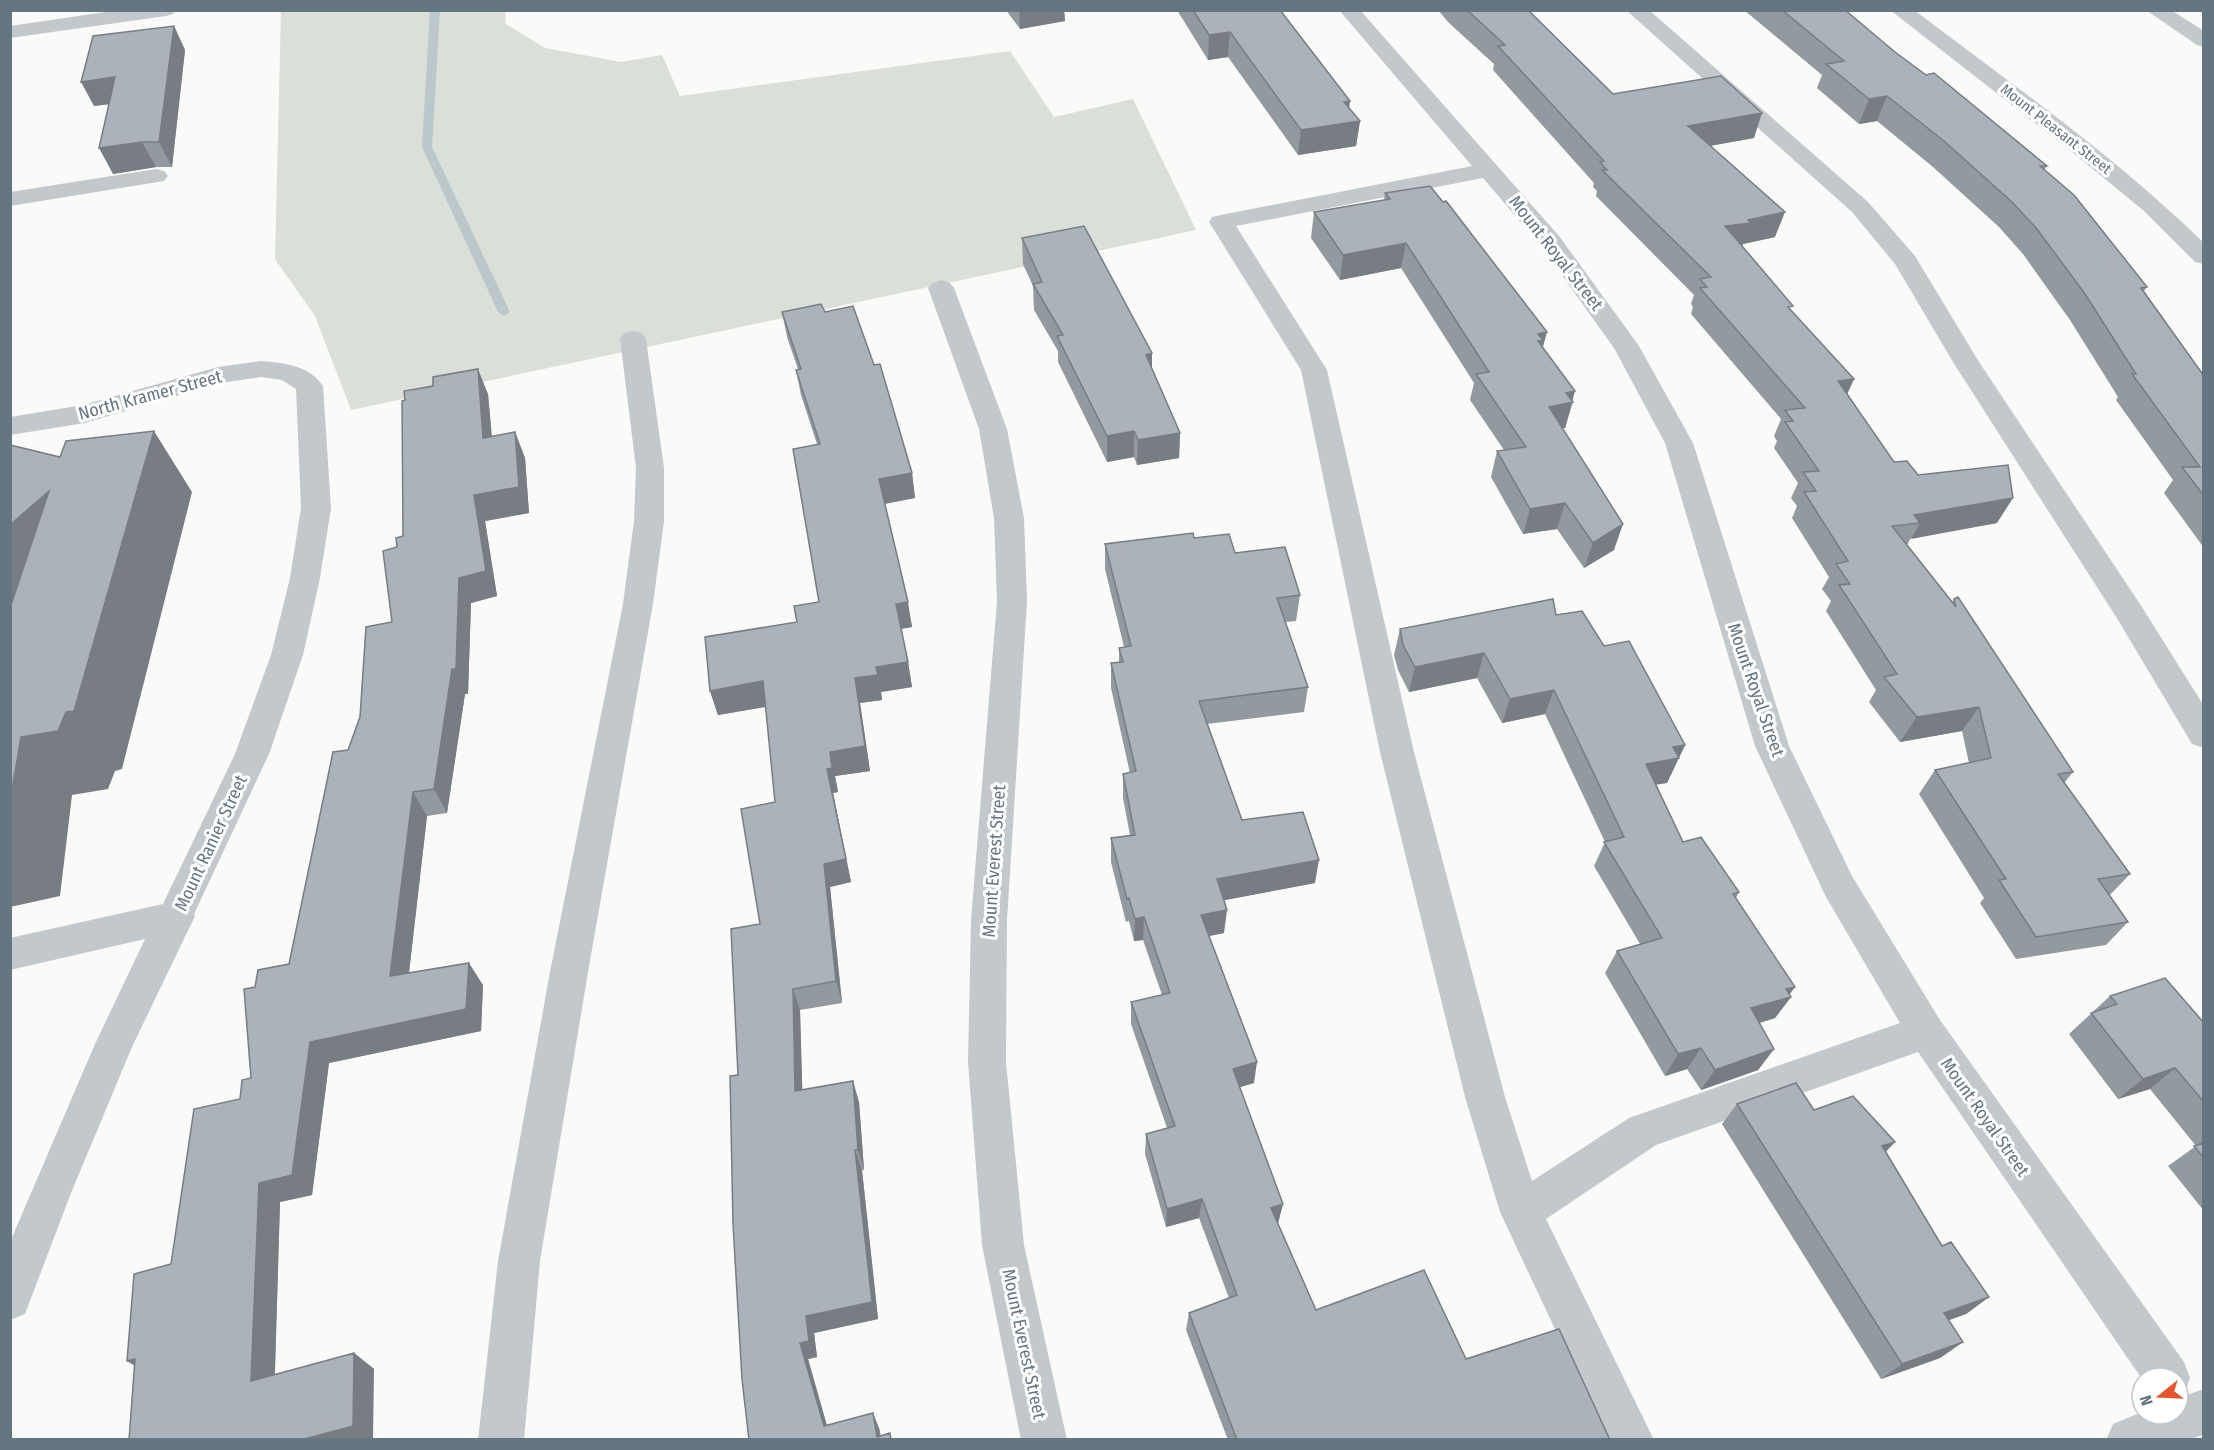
<svg xmlns="http://www.w3.org/2000/svg" width="2214" height="1450" viewBox="0 0 2214 1450" font-family="'Fira Sans Condensed',sans-serif">
	<rect width="100%" height="100%" fill="#fafaf8"/>
	<path fill="#dadfd7" d="M 281,10 L 505,11 L 506,24 L 545,48 L 621,62 L 662,55 L 680,96 L 1010,51 L 1054,117 L 1133,99 L 1196,230 L 351,410 L 315,316 L 275,259 Z"/>
	<g fill="none" stroke-linecap="round" stroke-linejoin="round">
		<path fill="#bbc7cb" fill-rule="evenodd" d="M 430,10 L 440,10 L 432,147 L 510,312 L 504,316 L 498,312 L 422,147 Z"/>
		<path fill="#c3c8cc" fill-rule="evenodd" d="M 119,10 L 176,10 L 173,14 L 166,16 L 10,38 L 10,26 Z
			M 1339,10 L 1360,10 L 1559,236 L 1639,346 L 1693,443 L 1789,746 L 1852,876 L 1940,1020 L 2184,1362 L 2190,1378 L 2184,1394 L 2178,1396 L 2178,1378 L 2142,1379 L 1918,1052 L 1656,1145 L 1546,1219 L 1654,1440 L 1607,1440 L 1500,1212 L 1465,1097 L 1380,752 L 1301,370 L 1209,222 L 1212,217 L 1221,215 L 1472,166 ZM 1483,178 L 1541,246 L 1614,348 L 1665,443 L 1755,746 L 1826,897 L 1900,1023 L 1629,1118 L 1532,1181 L 1505,1097 L 1414,752 L 1327,370 L 1236,226 Z
			M 1626,10 L 1649,10 L 1868,202 L 1915,256 L 1979,362 L 2140,604 L 2204,706 L 2204,748 L 2192,744 L 2118,620 L 1953,362 L 1895,264 L 1852,212 Z
			M 1890,10 L 1914,10 C 2013,85 2115,156 2204,243 L 2204,264 L 2195,262 L 2144,211 L 2071,151 Z
			M 2146,10 L 2171,10 L 2204,31 L 2204,47 L 2197,45 Z
			M 156,169 L 164,171 L 168,176 L 164,181 L 10,206 L 10,192 Z
			M 941,280 L 950,283 L 954,288 L 1007,429 L 1024,518 L 1027,601 L 1007,920 L 1006,1062 L 1024,1245 L 1067,1440 L 1021,1440 L 982,1245 L 968,1062 L 971,920 L 997,601 L 994,518 L 979,429 L 928,288 L 932,283 Z
			M 633,331 L 642,333 L 646,339 L 664,468 L 664,521 L 653,604 L 588,972 L 540,1261 L 524,1440 L 478,1440 L 498,1261 L 550,972 L 623,604 L 634,521 L 636,468 L 620,339 L 624,333 Z
			M 261,361 C 284,363 309,365 323,386 L 331,508 L 320,578 L 303,655 L 269,754 L 194,914 L 195,916 L 132,1047 L 71,1193 L 25,1314 L 10,1320 L 10,1242 L 95,1044 L 145,939 L 10,970 L 10,938 L 163,904 L 235,754 L 271,655 L 290,578 L 301,508 L 296,389 L 282,380 L 261,377 L 220,383 L 85,423 L 10,435 L 10,417 L 83,405 L 218,367 Z
			M 2204,1389 L 2204,1434 L 2189,1440 L 2106,1440 L 2113,1424 L 2142,1412 L 2178,1414 L 2178,1398 Z"/>
	</g>
	<path fill="#929a9f" d="M 1006,10 L 1064,10 L 1065,21 L 1020,29 Z
		M 1177,10 L 1280,10 L 1349,108 L 1360,121 L 1356,146 L 1298,155 L 1228,57 L 1208,60 Z
		M 1438,10 L 1528,10 L 1613,94 L 1754,138 L 1710,146 L 1775,237 L 1743,244 L 1742,246 L 1791,311 L 1854,379 L 1847,394 L 1894,462 L 1918,475 L 1997,523 L 1911,538 L 1907,545 L 1952,602 L 1954,599 L 2073,772 L 2064,783 L 2130,874 L 2110,895 L 2128,922 L 2106,945 L 2016,959 L 1980,903 L 1984,898 L 1919,794 L 1935,770 L 1969,763 L 1962,731 L 1900,742 L 1869,702 L 1876,690 L 1826,611 L 1831,601 L 1822,589 L 1829,577 L 1792,518 L 1797,506 L 1791,498 L 1798,483 L 1774,448 L 1777,441 L 1774,436 L 1781,419 L 1691,314 L 1693,307 L 1691,304 L 1694,295 L 1596,196 L 1597,191 L 1593,187 L 1594,183 L 1493,70 L 1494,64 L 1449,23 Z
		M 1744,10 L 1845,10 L 1895,52 L 2047,166 L 2044,170 L 2147,287 L 2144,291 L 2204,376 L 2204,548 L 2164,493 L 2173,480 L 2116,400 L 2118,397 L 2070,320 L 2023,254 L 1999,227 L 1933,167 L 1877,121 L 1859,124 L 1817,88 L 1822,75 Z
		M 174,26 L 185,50 L 172,167 L 156,167 L 113,174 L 109,104 L 94,106 Z
		M 1385,193 L 1543,348 L 1573,402 L 1565,428 L 1562,428 L 1614,550 L 1584,568 L 1557,529 L 1523,534 L 1491,477 L 1497,451 L 1504,450 L 1470,400 L 1474,383 L 1401,268 L 1340,280 L 1311,238 L 1314,212 L 1384,200 Z
		M 1022,238 L 1152,353 L 1152,368 L 1180,433 L 1179,458 L 1137,465 L 1134,457 L 1107,462 L 1058,362 L 1058,351 L 1034,310 L 1033,286 L 1023,264 Z
		M 782,312 L 825,312 L 912,473 L 915,498 L 885,504 L 912,627 L 901,629 L 908,662 L 912,687 L 881,692 L 882,700 L 860,703 L 870,771 L 835,776 L 838,792 L 833,793 L 851,882 L 830,887 L 842,1003 L 800,1010 L 802,1090 L 859,1102 L 864,1170 L 862,1170 L 878,1319 L 814,1333 L 817,1357 L 808,1359 L 827,1426 L 879,1428 L 881,1436 L 893,1440 L 749,1440 L 738,1075 L 760,924 L 775,802 L 766,707 L 718,715 L 710,691 L 797,622 L 819,602 L 817,444 L 801,395 L 796,370 L 798,369 L 787,337 Z
		M 488,394 L 492,437 L 515,432 L 525,458 L 529,513 L 485,521 L 497,596 L 471,603 L 468,694 L 465,694 L 447,813 L 427,816 L 409,973 L 483,985 L 481,1031 L 329,1063 L 312,1195 L 280,1202 L 275,1374 L 354,1353 L 374,1369 L 129,1440 L 171,1264 L 240,1099 L 251,1078 L 255,987 L 289,964 L 348,750 L 392,622 L 397,547 Z
		M 1194,538 L 1235,553 L 1300,595 L 1296,621 L 1285,622 L 1308,687 L 1304,712 L 1207,724 L 1242,820 L 1315,883 L 1224,900 L 1224,933 L 1209,936 L 1254,1083 L 1240,1087 L 1283,1204 L 1278,1223 L 1316,1310 L 1466,1359 L 1610,1440 L 1228,1440 L 1186,1330 L 1189,1313 L 1229,1298 L 1199,1218 L 1166,1227 L 1145,1154 L 1146,1134 L 1167,1128 L 1131,1024 L 1131,1002 L 1162,995 L 1143,940 L 1134,941 L 1129,921 L 1126,922 L 1111,862 L 1111,838 L 1130,835 L 1123,798 L 1123,774 L 1130,773 L 1111,688 L 1111,663 L 1119,663 L 1119,648 L 1124,647 L 1105,569 L 1105,544 Z
		M 1556,615 L 1604,646 L 1685,745 L 1667,783 L 1656,784 L 1683,842 L 1739,892 L 1736,898 L 1791,997 L 1775,1018 L 1759,1023 L 1774,1049 L 1758,1070 L 1701,1090 L 1687,1069 L 1665,1076 L 1605,973 L 1617,951 L 1640,944 L 1594,866 L 1605,842 L 1545,714 L 1502,723 L 1477,678 L 1409,692 L 1398,670 L 1394,655 L 1400,629 Z
		M 2110,996 L 2204,1023 L 2204,1211 L 2168,1166 L 2196,1146 L 2150,1089 L 2118,1099 L 2069,1034 Z
		M 1737,1104 L 1814,1110 L 1895,1142 L 1886,1151 L 1942,1246 L 1989,1297 L 1966,1314 L 1948,1320 L 1963,1342 L 1940,1358 L 1881,1379 L 1722,1124 Z"/>
	<path fill="#777d82" d="M 1019,10 L 1064,10 L 1065,21 L 1020,29 Z
		M 174,26 L 185,50 L 172,167 L 159,142 Z
		M 1230,32 L 1228,57 L 1208,60 L 1209,35 Z
		M 115,77 L 128,102 L 94,106 L 81,82 Z
		M 1887,96 L 1877,121 L 1859,124 L 1869,99 Z
		M 1350,101 L 1347,123 L 1360,121 L 1356,146 L 1298,155 L 1301,130 L 1344,102 Z
		M 1762,113 L 1754,138 L 1680,151 L 1688,126 Z
		M 142,142 L 156,167 L 113,174 L 99,148 Z
		M 1785,212 L 1775,237 L 1743,244 L 1741,248 L 1725,226 L 1748,220 Z
		M 1406,243 L 1401,268 L 1340,280 L 1343,255 Z
		M 1547,332 L 1540,358 L 1536,366 L 1538,334 Z
		M 1152,353 L 1152,379 L 1146,355 Z
		M 478,369 L 488,394 L 494,464 L 483,438 Z
		M 1854,379 L 1842,405 L 1838,381 Z
		M 1575,391 L 1565,428 L 1541,432 L 1549,407 L 1566,393 Z
		M 154,431 L 192,492 L 122,769 L 115,771 L 108,789 L 72,795 L 60,896 L 10,907 L 10,801 L 21,737 Z
		M 1134,431 L 1134,457 L 1107,462 L 1107,436 Z
		M 515,432 L 525,458 L 529,513 L 485,521 L 497,596 L 471,603 L 468,694 L 465,694 L 447,813 L 434,789 L 459,578 L 474,495 Z
		M 1180,433 L 1179,458 L 1137,465 L 1138,440 Z
		M 912,473 L 915,498 L 883,504 L 879,479 Z
		M 49,491 L 10,629 L 10,525 Z
		M 2013,498 L 1997,523 L 1911,539 L 1920,523 L 1914,515 Z
		M 1565,503 L 1557,529 L 1523,534 L 1530,509 Z
		M 1623,524 L 1614,550 L 1584,568 L 1593,543 Z
		M 908,602 L 912,627 L 900,629 L 896,604 Z
		M 1484,653 L 1477,678 L 1409,692 L 1415,667 Z
		M 908,662 L 912,687 L 881,692 L 882,700 L 860,703 L 870,771 L 835,776 L 838,792 L 833,793 L 851,882 L 830,887 L 842,1003 L 836,981 L 824,864 L 827,769 L 830,752 L 855,678 L 876,667 Z
		M 763,681 L 770,706 L 718,715 L 710,691 Z
		M 1554,690 L 1545,714 L 1502,723 L 1510,699 Z
		M 1979,707 L 1962,731 L 1900,742 L 1917,717 Z
		M 1685,745 L 1667,783 L 1635,788 L 1646,764 L 1673,747 Z
		M 413,792 L 427,816 L 406,998 L 390,976 Z
		M 1319,860 L 1315,883 L 1215,902 L 1217,879 Z
		M 1227,910 L 1224,933 L 1199,938 L 1201,915 Z
		M 1144,917 L 1143,940 L 1134,941 L 1135,919 Z
		M 469,963 L 483,985 L 481,1031 L 329,1063 L 312,1195 L 280,1202 L 274,1396 L 251,1381 L 259,1183 L 310,1042 Z
		M 1795,987 L 1787,998 L 1791,997 L 1775,1018 L 1736,1030 L 1751,1008 L 1786,989 Z
		M 793,989 L 800,1010 L 803,1111 L 795,1091 Z
		M 1701,1048 L 1687,1069 L 1665,1076 L 1678,1054 Z
		M 1774,1049 L 1758,1070 L 1701,1090 L 1715,1070 Z
		M 1257,1062 L 1254,1083 L 1230,1090 L 1233,1069 Z
		M 2175,1068 L 2150,1089 L 2118,1099 L 2143,1079 Z
		M 853,1081 L 859,1102 L 864,1170 L 858,1150 Z
		M 1895,1142 L 1876,1162 L 1882,1146 Z
		M 855,1150 L 862,1170 L 878,1319 L 814,1333 L 817,1357 L 808,1359 L 831,1440 L 824,1426 L 800,1343 L 806,1316 Z
		M 1202,1199 L 1199,1218 L 1166,1227 L 1167,1209 Z
		M 1283,1204 L 1278,1223 L 1267,1226 L 1271,1208 Z
		M 1989,1297 L 1966,1314 L 1922,1330 L 1944,1313 Z
		M 1963,1342 L 1940,1358 L 1881,1379 L 1902,1364 Z
		M 354,1353 L 374,1369 L 373,1440 L 301,1440 Z
		M 135,1359 L 153,1377 L 127,1361 Z
		M 873,1413 L 879,1428 L 881,1440 L 877,1437 Z"/>
	<path fill="#aab3b9" stroke="#777d82" stroke-width="1.5" d="M 1193,10 L 1280,10 L 1350,101 L 1344,102 L 1360,121 L 1301,130 L 1230,32 L 1209,35 Z
		M 1467,10 L 1528,10 L 1613,94 L 1721,76 L 1762,113 L 1688,126 L 1785,212 L 1748,220 L 1751,223 L 1725,226 L 1793,306 L 1788,307 L 1854,379 L 1838,381 L 1894,462 L 1907,461 L 1918,475 L 2008,465 L 2013,498 L 1914,515 L 1920,523 L 1892,526 L 1956,607 L 1954,599 L 1958,597 L 2073,772 L 2058,774 L 2130,874 L 2098,879 L 2128,922 L 2036,937 L 1999,880 L 2006,879 L 1935,770 L 1991,758 L 1979,707 L 1917,717 L 1884,677 L 1897,674 L 1839,585 L 1850,584 L 1836,564 L 1848,561 L 1804,492 L 1816,491 L 1803,472 L 1819,471 L 1785,422 L 1793,421 L 1785,410 L 1805,408 L 1700,288 L 1707,287 L 1700,279 L 1711,277 L 1602,170 L 1607,170 L 1600,162 L 1604,161 L 1498,46 L 1505,45 Z
		M 1782,10 L 1845,10 L 1895,52 L 1926,75 L 1934,73 L 2047,166 L 2040,166 L 2074,195 L 2147,287 L 2141,288 L 2204,376 L 2204,496 L 2182,467 L 2200,467 L 2132,374 L 2136,374 L 2085,294 L 2037,229 L 2012,202 L 1944,141 L 1887,96 L 1869,99 L 1826,64 L 1844,61 Z
		M 174,26 L 159,142 L 142,142 L 99,148 L 115,77 L 81,82 L 93,36 Z
		M 1430,186 L 1443,202 L 1446,201 L 1547,332 L 1538,334 L 1543,340 L 1538,341 L 1575,391 L 1566,393 L 1573,402 L 1549,407 L 1623,524 L 1593,543 L 1565,503 L 1530,509 L 1497,451 L 1526,447 L 1476,374 L 1489,372 L 1406,243 L 1343,255 L 1314,212 L 1390,199 L 1385,193 Z
		M 1084,226 L 1152,353 L 1146,355 L 1180,433 L 1138,440 L 1134,431 L 1107,436 L 1057,336 L 1063,335 L 1033,284 L 1042,282 L 1022,238 Z
		M 821,304 L 825,312 L 853,306 L 874,365 L 880,364 L 912,473 L 879,479 L 908,602 L 896,604 L 908,662 L 876,667 L 878,675 L 855,678 L 865,746 L 830,752 L 832,768 L 827,769 L 846,859 L 824,864 L 836,981 L 793,989 L 795,1091 L 853,1081 L 858,1150 L 855,1150 L 872,1302 L 806,1316 L 809,1341 L 800,1343 L 824,1426 L 873,1413 L 877,1437 L 890,1433 L 891,1440 L 749,1440 L 742,1379 L 733,1224 L 730,1076 L 738,1075 L 731,929 L 760,924 L 741,809 L 775,802 L 763,681 L 710,691 L 705,637 L 797,622 L 794,606 L 819,602 L 793,449 L 820,444 L 796,370 L 801,369 L 782,312 Z
		M 478,369 L 483,438 L 515,432 L 519,487 L 474,495 L 486,571 L 459,578 L 456,669 L 452,669 L 434,789 L 413,792 L 390,976 L 469,963 L 466,1009 L 310,1042 L 292,1175 L 259,1183 L 251,1381 L 354,1353 L 353,1426 L 301,1440 L 129,1440 L 135,1359 L 127,1361 L 134,1274 L 171,1264 L 194,1109 L 240,1099 L 242,1080 L 251,1078 L 244,989 L 255,987 L 258,970 L 289,964 L 333,752 L 348,750 L 360,717 L 366,627 L 392,622 L 383,551 L 397,547 L 396,538 L 403,536 L 402,401 L 405,400 L 404,391 L 433,386 L 433,377 Z
		M 154,431 L 74,711 L 66,712 L 58,731 L 21,737 L 10,801 L 10,608 L 49,491 L 10,525 L 10,445 L 60,457 L 66,441 Z
		M 1193,533 L 1194,538 L 1229,534 L 1235,553 L 1285,547 L 1300,595 L 1277,598 L 1308,687 L 1199,701 L 1242,820 L 1303,812 L 1319,860 L 1217,879 L 1227,910 L 1201,915 L 1257,1062 L 1233,1069 L 1283,1204 L 1271,1208 L 1316,1310 L 1424,1270 L 1466,1359 L 1559,1329 L 1610,1440 L 1237,1440 L 1189,1313 L 1237,1295 L 1202,1199 L 1167,1209 L 1146,1134 L 1175,1126 L 1131,1002 L 1170,993 L 1144,917 L 1135,919 L 1129,898 L 1127,899 L 1111,838 L 1135,835 L 1123,774 L 1136,771 L 1111,663 L 1123,662 L 1119,648 L 1131,646 L 1105,544 Z
		M 1553,599 L 1556,615 L 1582,611 L 1604,646 L 1629,641 L 1685,745 L 1673,747 L 1679,758 L 1646,764 L 1683,842 L 1701,837 L 1739,892 L 1733,894 L 1795,987 L 1786,989 L 1791,997 L 1751,1008 L 1774,1049 L 1715,1070 L 1701,1048 L 1678,1054 L 1617,951 L 1662,938 L 1604,842 L 1624,837 L 1554,690 L 1510,699 L 1484,653 L 1415,667 L 1403,645 L 1400,629 Z
		M 2165,978 L 2204,1023 L 2204,1102 L 2175,1068 L 2143,1079 L 2091,1013 L 2117,1004 L 2110,996 Z
		M 1796,1083 L 1814,1110 L 1853,1096 L 1895,1142 L 1882,1146 L 1942,1246 L 1951,1242 L 1989,1297 L 1944,1313 L 1963,1342 L 1902,1364 L 1737,1104 Z
		M 2204,1143 L 2204,1158 L 2194,1146 Z"/>
	<g text-anchor="middle" stroke-width="6" stroke-linejoin="round" paint-order="stroke">
		<g font-size="15" fill="#657683" stroke="#fff">
			<text transform="translate(2056 129) rotate(38)" y="5">Mount Pleasant Street</text>
		</g>
		<g font-size="18" fill="#657683" stroke="#fff">
			<text transform="translate(1556 253) rotate(52)" y="6">Mount Royal Street</text>
			<text transform="translate(150 395) rotate(-15)" y="6">North Kramer Street</text>
			<text transform="translate(1756 690) rotate(71)" y="6">Mount Royal Street</text>
			<text transform="translate(211 843) rotate(-65)" y="6">Mount Ranier Street</text>
			<text transform="translate(994 861) rotate(-86)" y="6">Mount Everest Street</text>
			<text transform="translate(1985 1117) rotate(55)" y="6">Mount Royal Street</text>
			<text transform="translate(1024 1344) rotate(78)" y="6">Mount Everest Street</text>
		</g>
	</g>
	<rect width="2214" height="1450" fill="none" stroke="#657683" stroke-width="24"/>
	<g transform="translate(2160 1396) rotate(252)"><circle r="28" fill="#ffffff" stroke="#c1c8cd" stroke-width="1.5"/>
	<path d="M0-4.5L10 22L0 15L-10 22Z" fill="#e4572e"/>
	<text y="-9" font-size="16" font-weight="bold" text-anchor="middle" fill="#657683">N</text>
	</g>
</svg>
